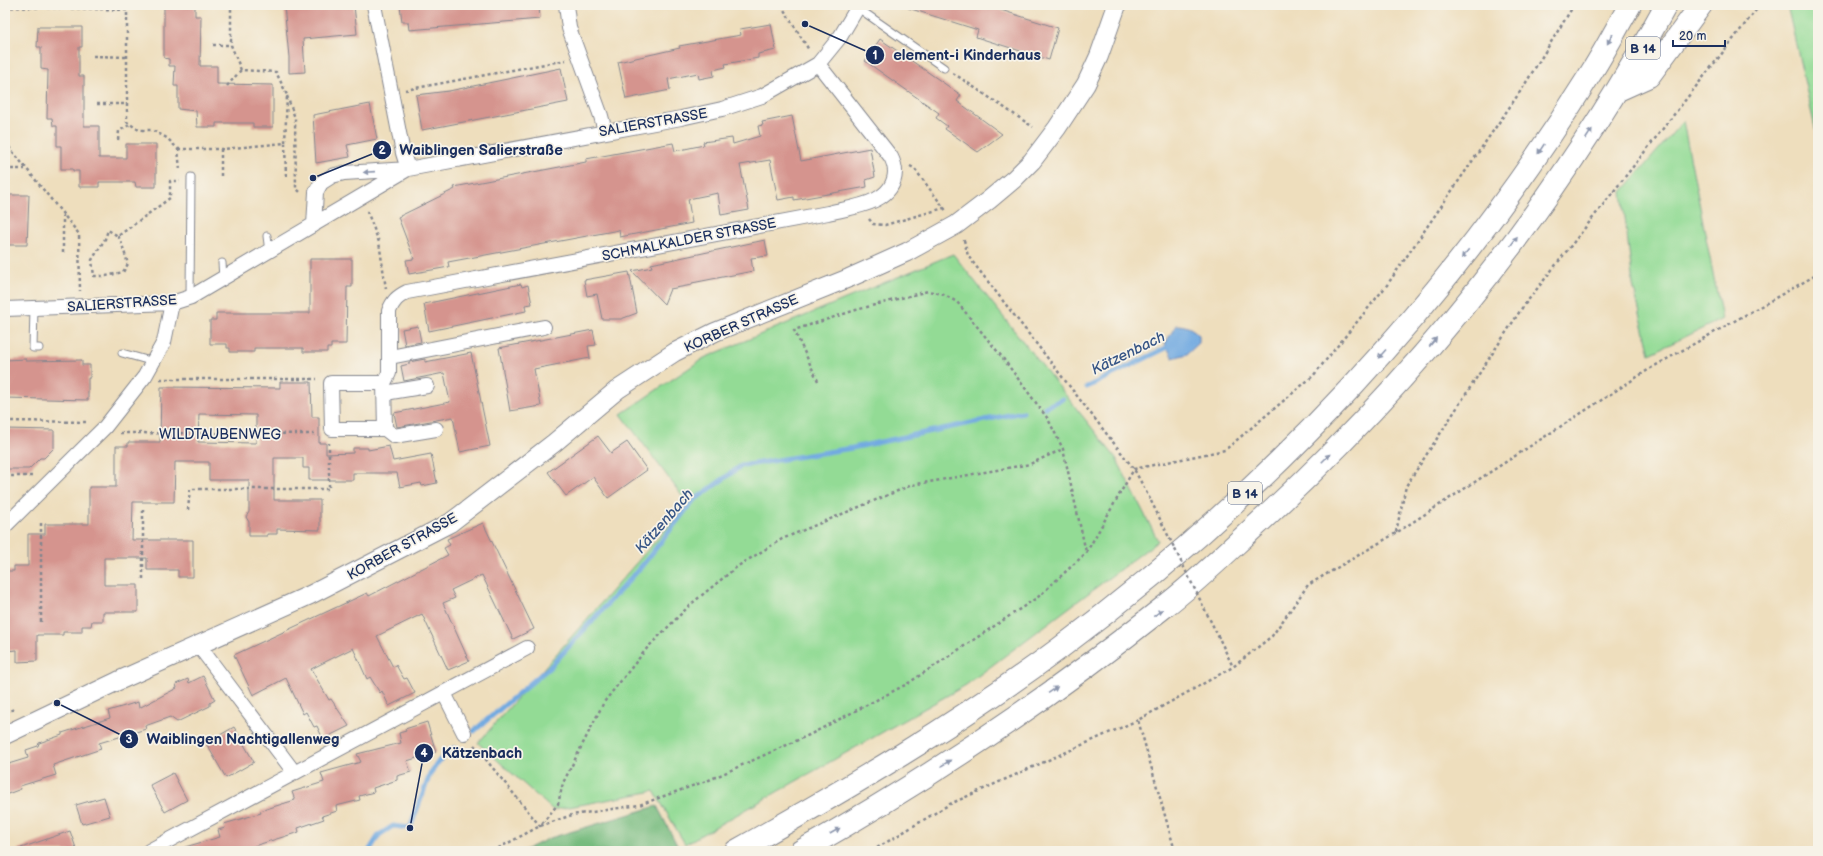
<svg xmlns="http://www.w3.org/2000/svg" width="1823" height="856" viewBox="0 0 1823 856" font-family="'Balsamiq Sans',sans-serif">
	<rect width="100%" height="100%" fill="#f7f3e8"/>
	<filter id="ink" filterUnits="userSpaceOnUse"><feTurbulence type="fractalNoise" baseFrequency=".025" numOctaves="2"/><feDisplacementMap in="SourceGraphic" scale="8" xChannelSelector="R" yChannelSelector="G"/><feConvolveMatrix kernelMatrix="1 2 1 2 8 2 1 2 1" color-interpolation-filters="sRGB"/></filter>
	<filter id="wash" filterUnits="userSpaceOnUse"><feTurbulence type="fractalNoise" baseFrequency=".012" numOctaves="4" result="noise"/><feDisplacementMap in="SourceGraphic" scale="16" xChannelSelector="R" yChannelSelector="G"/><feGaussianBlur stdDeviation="0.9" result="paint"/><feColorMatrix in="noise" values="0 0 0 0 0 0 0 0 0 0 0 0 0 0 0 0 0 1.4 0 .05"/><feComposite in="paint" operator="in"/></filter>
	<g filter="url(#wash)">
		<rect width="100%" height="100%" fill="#eedebd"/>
		<path fill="#93db95" stroke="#57857a" d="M 1787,5 L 1814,5 L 1818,22 L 1818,141 Z
			M 1683,121 L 1722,319 L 1650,354 L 1633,285 L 1622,192 Z
			M 953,254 L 1116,458 L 1158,541 L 966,685 L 685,844 L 654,791 L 553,810 L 478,743 L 688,504 L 621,414 L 704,358 Z"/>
		<path fill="#76bb7e" stroke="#48756e" d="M 657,806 L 677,845 L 666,851 L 523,851 L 550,838 Z"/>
		<path fill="#72aae1" stroke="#466ca0" d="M 1176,325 C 1186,325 1192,328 1199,335 L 1199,343 L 1187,354 L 1173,358 L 1165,344 Z"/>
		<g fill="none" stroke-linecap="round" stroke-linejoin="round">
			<path stroke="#72aae1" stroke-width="5" d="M 1087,387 L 1172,345
				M 1045,407 L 1063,399
				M 474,731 L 551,666 L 641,567 L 693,501 L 741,466 L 852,448 L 1023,412
				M 369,851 L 379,835 L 393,826 L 410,828 L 430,774 L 439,761 L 454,748"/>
		</g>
		<g id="blocks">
			<path fill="#d5948e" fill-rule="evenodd" d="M 164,5 L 195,5 L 195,16 L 201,16 L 200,66 L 217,66 L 217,84 L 273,85 L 273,127 L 253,127 L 253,123 L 216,123 L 216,127 L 197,127 L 196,111 L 178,109 L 178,86 L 174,86 L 175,66 L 169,66 L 169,59 L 164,58 Z
				M 284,5 L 354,5 L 357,34 L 303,39 L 305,72 L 289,73 L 289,57 Z
				M 400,5 L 539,5 L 540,19 L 409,30 L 408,22 L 402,22 Z
				M 908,5 L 985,5 L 1058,28 L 1049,60 L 976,37 L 978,30 L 908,8 Z
				M 771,24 L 776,50 L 758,54 L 758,58 L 725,64 L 726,67 L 713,70 L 714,76 L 699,79 L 698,73 L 668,79 L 670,90 L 626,99 L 618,62 L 680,48 L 679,46 L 741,35 L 740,29 Z
				M 38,27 L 82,27 L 82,47 L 79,47 L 79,76 L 84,76 L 84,126 L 99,126 L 99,158 L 126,158 L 126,144 L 156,144 L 156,187 L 136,187 L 135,182 L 99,182 L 99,187 L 79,187 L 79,171 L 73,171 L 73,169 L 61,169 L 61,146 L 57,146 L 57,126 L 53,126 L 52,118 L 47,118 L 48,70 L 41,69 L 41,47 L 37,47 Z
				M 880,39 L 961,95 L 957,101 L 1002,134 L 978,152 L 945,129 L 947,126 L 936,118 L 939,113 L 865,61 Z
				M 561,68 L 568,102 L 422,130 L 416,95 L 449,91 Z
				M 370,104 L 377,139 L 347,145 L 350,157 L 316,163 L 313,115 Z
				M 792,116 L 801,161 L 870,148 L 875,177 L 866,180 L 867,187 L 794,200 L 794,197 L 778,200 L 770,160 L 740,165 L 749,210 L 721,215 L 718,193 L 688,199 L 692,223 L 620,237 L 619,230 L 448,262 L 449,267 L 409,274 L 406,260 L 414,259 L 398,217 L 455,189 L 454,187 L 586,162 L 586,159 L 673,143 L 675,151 L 704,145 L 703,142 L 732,138 L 733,144 L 760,136 L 758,126 L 763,125 L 762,122 Z
				M 5,195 L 29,195 L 27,245 L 5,245 Z
				M 765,240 L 768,256 L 751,258 L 753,271 L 692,283 L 692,285 L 670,289 L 664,304 L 632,271 L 652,267 L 651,264 Z
				M 310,259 L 352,259 L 352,287 L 347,287 L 346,344 L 331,344 L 331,348 L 327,348 L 327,352 L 303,352 L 303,348 L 254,348 L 254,352 L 230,352 L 230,348 L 227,348 L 227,344 L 210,344 L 210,320 L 216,320 L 216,313 L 310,313 Z
				M 629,272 L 637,313 L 621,319 L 602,319 L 597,294 L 587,296 L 584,280 Z
				M 521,284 L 522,287 L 528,285 L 532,304 L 525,305 L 526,311 L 429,331 L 424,304 Z
				M 418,326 L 421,342 L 405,345 L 402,329 Z
				M 593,330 L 596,345 L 588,346 L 590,358 L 534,369 L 541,406 L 510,411 L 499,348 Z
				M 471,353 L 490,446 L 460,452 L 453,417 L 397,427 L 394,413 L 450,402 L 444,373 L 404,381 L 401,366 L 409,364 L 409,362 L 425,359 L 425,362 Z
				M 26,359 L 26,361 L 82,360 L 82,365 L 90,365 L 90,378 L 88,378 L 88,400 L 5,398 L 5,360 Z
				M 280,382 L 311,382 L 312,417 L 319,417 L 319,443 L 326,443 L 326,454 L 353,453 L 353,448 L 368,448 L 368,450 L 389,446 L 393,461 L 431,454 L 437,483 L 422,486 L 421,483 L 400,487 L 397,473 L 353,473 L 353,480 L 309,480 L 309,468 L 303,468 L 303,458 L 274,458 L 274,500 L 320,500 L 320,530 L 277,529 L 277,534 L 267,534 L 267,536 L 249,536 L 249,522 L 246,517 L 249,512 L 249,480 L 209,480 L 209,462 L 175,462 L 174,502 L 133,502 L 132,540 L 193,540 L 193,577 L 178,577 L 178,570 L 147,570 L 147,558 L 104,558 L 104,585 L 138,585 L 138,612 L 103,612 L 103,621 L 92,621 L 91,626 L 82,626 L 82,632 L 63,632 L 63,635 L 37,635 L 37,661 L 17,662 L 17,650 L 5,651 L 5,571 L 14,571 L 14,566 L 28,566 L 28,534 L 45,534 L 45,524 L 89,524 L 89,487 L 116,487 L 116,446 L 128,446 L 128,442 L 160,442 L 161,387 L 280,388 ZM 199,414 L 256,415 L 256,443 L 198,442 Z
				M 5,429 L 54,430 L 54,448 L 44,458 L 40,458 L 29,469 L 5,469 Z
				M 598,436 L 611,453 L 627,442 L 647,470 L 608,498 L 593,477 L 566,496 L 548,472 Z
				M 483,523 L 534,629 L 513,639 L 482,575 L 451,590 L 455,598 L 443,603 L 469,661 L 448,670 L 422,614 L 377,636 L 393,667 L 396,665 L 404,679 L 407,678 L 415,693 L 389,706 L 382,691 L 380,693 L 370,677 L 367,679 L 353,648 L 311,669 L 329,700 L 331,699 L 349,726 L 323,739 L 317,726 L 314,727 L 306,712 L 303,714 L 286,678 L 253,695 L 234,655 L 367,593 L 369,596 L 448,555 L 444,548 L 450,545 L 447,539 Z
				M 203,676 L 215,700 L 210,703 L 210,706 L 177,722 L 170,717 L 145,726 L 146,729 L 99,743 L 101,749 L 53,765 L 56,775 L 20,786 L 21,789 L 5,795 L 5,765 L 28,758 L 26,750 L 38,746 L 39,743 L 62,735 L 62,733 L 110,718 L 108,711 L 138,702 L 139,708 L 177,688 L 176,684 L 188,679 L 189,683 Z
				M 427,722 L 436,752 L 407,761 L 411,772 L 397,776 L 397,780 L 373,788 L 374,792 L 359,796 L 360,800 L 336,806 L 337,811 L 322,816 L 324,819 L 298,828 L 299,832 L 254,846 L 255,851 L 185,851 L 185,847 L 220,837 L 218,830 L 225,828 L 224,824 L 261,813 L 260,811 L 295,800 L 292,792 L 324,782 L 321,773 L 361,762 L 357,754 L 401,743 L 399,733 L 406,731 L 405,729 Z
				M 234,727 L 254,762 L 226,778 L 206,743 Z
				M 173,773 L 187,800 L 165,812 L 150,785 Z
				M 104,797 L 110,816 L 82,824 L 76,805 Z
				M 70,831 L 77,851 L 18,851 L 18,849 Z"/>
		</g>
	</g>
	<g filter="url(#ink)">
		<use href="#blocks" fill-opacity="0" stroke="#84868e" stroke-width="1"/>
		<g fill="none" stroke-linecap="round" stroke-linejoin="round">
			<defs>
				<path id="service" d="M 858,8 L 944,68
					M 267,236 L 269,252
					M 222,263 L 223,278
					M 190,297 L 191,177
					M 34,308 L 33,348 L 39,348
					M 122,353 L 154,362"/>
				<path id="minor" d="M 374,5 L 403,153 L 408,169
					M 566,5 L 569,28 L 601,116 L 605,131
					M 314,225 L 316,192 L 321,183 L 332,176 L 344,173 L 408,169 L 681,118 L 722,109 L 762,96 L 818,64 L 840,37 L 859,5
					M 5,309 L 172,303 L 191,297 L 406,170
					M 390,357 L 544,327
					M 384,383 L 331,383 L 332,429 L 385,429 L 384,383 L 389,373 L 389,311 C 393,301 397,297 407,292 L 828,213 C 852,207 894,204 895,172 C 895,167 893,161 891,157 L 818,64
					M 385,393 L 427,386
					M 385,429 L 394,436 L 436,429
					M 5,526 L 105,427 L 145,376 L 164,342 L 172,303
					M 199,646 L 294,772
					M 444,693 L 464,733
					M 149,851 L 527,648"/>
				<path id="tertiary" d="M 5,735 L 118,681 L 310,595 L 450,523 L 554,443 L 617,390 L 675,352 L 715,332 L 849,278 L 907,252 L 956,225 L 989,200 L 1014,179 L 1032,161 L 1057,128 L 1086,84 L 1099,56 L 1117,5"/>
				<path id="trunk" d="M 1618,90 L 1649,76 L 1701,5
					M 736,851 C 847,789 958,724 1060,648 C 1270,492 1451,298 1589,76 C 1604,53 1616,29 1630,5
					M 801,851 C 928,779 1050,698 1164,607 C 1198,581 1229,550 1261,521 C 1423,372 1561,198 1666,5"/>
			</defs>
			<use href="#service" stroke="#84868e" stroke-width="9"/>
			<use href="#minor" stroke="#84868e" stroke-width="16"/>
			<use href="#tertiary" stroke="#84868e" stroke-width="20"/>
			<use href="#trunk" stroke="#84868e" stroke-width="24"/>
			<path stroke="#84868e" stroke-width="2.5" stroke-dasharray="3 3" stroke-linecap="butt" d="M 781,5 L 809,50
				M 5,7 L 100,9 L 100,5
				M 100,9 L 127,10 L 127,122 L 139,130 L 152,130 L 167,138 L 178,149 L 180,170
				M 213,45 L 231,45
				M 93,56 L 127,57
				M 953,73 L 1033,127
				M 227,86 L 241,70
				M 405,90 L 566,60
				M 287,96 L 295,118 L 296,188 L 300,192
				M 97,104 L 127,104
				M 118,140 L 119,131 L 131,124
				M 5,142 L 79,234 L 80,291
				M 285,143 L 286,177
				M 178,149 L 223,149 L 285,143 L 287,95 L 276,72 L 241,70 L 231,45 L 231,5
				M 221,149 L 221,177
				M 910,166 L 914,168 L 947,212
				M 5,169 L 25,169
				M 367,211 L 379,242 L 386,289
				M 63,214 L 63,256
				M 869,219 L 873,224 L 885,225 L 944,208
				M 118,236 L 121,241 L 128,264 L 123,272 L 106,276 L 94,276 L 92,260 L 105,239 L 108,230 L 118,236 L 170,198 L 170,181 L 180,181
				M 964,240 L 968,256 L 1134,469 L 1151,501
				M 160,379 L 317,379
				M 818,381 L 794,330 L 856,310 L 928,291 L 943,294 L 957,302 L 1002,357 L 1048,419 L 1063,449 L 1086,552
				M 5,421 L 88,422
				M 120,433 L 317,434
				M 5,476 L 34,476
				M 143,510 L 143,580
				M 188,510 L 190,489 L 329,489 L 329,443
				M 1396,532 L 1406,486 L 1522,308 L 1760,5
				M 41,622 L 41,521
				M 1220,640 L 1233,667
				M 5,713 L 14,709
				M 474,745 L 540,826 L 558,804 L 563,783 L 604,702 L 648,647 L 691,604 L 738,566 L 782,539 L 912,485 L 1030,464 L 1063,449
				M 493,851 L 540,826 L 572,815 L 639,805 L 709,780 L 809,735 L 907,684 L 1038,597 L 1086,553 L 1134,469 L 1225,450 L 1313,376 L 1387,285 L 1522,89 L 1574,5
				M 872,851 L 950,804 L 1138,720
				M 1175,851 L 1138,720 L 1233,667 L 1272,636 L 1308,585 L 1396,533 L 1651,368 L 1818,274"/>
			<use href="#service" stroke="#fff" stroke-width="7"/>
			<use href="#minor" stroke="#fff" stroke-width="14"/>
			<use href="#tertiary" stroke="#fff" stroke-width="18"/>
			<use href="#trunk" stroke="#fff" stroke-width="22"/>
			<path stroke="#84868e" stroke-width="2.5" stroke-dasharray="3 3" stroke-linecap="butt" d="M 1151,501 L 1220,640"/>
		</g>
		<defs><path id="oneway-solid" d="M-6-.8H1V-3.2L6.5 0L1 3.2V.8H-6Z"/></defs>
		<g fill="#8d97ae">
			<use href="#oneway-solid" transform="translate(1610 39) rotate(119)"/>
			<use href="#oneway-solid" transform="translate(1589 134) rotate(-57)"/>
			<use href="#oneway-solid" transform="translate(1541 149) rotate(123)"/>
			<use href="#oneway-solid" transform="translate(369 172) rotate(176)"/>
			<use href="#oneway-solid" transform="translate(1514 241) rotate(-54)"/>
			<use href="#oneway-solid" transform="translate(1465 254) rotate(128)"/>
			<use href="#oneway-solid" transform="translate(1433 342) rotate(-51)"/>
			<use href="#oneway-solid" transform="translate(1382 354) rotate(132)"/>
			<use href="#oneway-solid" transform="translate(1326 458) rotate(-45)"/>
			<use href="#oneway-solid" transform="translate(1158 613) rotate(-37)"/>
			<use href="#oneway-solid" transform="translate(1053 690) rotate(-35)"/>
			<use href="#oneway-solid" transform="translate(946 763) rotate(-32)"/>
			<use href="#oneway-solid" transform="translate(835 831) rotate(-30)"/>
		</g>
	</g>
	<g text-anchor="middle" stroke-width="3.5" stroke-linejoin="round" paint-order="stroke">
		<g fill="#f7f3e8" stroke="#5d6a87" stroke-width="1">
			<rect x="1626" y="37" width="34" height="22" rx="3"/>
			<rect x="1228" y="482" width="34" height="22" rx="3"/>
		</g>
		<g font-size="13" font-weight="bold" fill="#1b2f5e">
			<text x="1643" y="53">B 14</text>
			<text x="1245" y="498">B 14</text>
		</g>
		<g font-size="14" fill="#1b2f5e" stroke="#f7f3e8">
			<text transform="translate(653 122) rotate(-10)" y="5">SALIERSTRASSE</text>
			<text transform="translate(689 239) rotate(-11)" y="5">SCHMALKALDER STRASSE</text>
			<text transform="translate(122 303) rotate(-4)" y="5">SALIERSTRASSE</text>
			<text transform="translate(741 323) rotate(-24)" y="5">KORBER STRASSE</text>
			<text x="220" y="439">WILDTAUBENWEG</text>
			<text transform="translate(402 546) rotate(-29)" y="5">KORBER STRASSE</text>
		</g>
		<g font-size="15" font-style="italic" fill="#355485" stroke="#f7f3e8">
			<text transform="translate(1128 353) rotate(-26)" y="5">Kätzenbach</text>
			<text transform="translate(664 521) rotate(-49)" y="5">Kätzenbach</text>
		</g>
	</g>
	<path fill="none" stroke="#1b2f5e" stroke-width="1.5" d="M805 24L875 55M313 178L382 150M57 703L129 739M410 828L424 753"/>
	<g fill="#1b2f5e" stroke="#f7f3e8" stroke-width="1.5">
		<circle cx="805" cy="24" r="4"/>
		<circle cx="313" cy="178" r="4"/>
		<circle cx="57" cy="703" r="4"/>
		<circle cx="410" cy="828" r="4"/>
		<circle cx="875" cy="55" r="10"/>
		<circle cx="382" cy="150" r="10"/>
		<circle cx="129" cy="739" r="10"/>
		<circle cx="424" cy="753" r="10"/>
	</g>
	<g font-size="12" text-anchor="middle" font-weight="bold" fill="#fff">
		<text x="875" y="59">1</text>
		<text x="382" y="154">2</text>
		<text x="129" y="743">3</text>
		<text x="424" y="757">4</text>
	</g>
	<g font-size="15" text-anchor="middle" font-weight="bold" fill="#1b2f5e" stroke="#f7f3e8" stroke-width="3.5" stroke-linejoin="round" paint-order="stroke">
		<text x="967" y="60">element-i Kinderhaus</text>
		<text x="481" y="155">Waiblingen Salierstraße</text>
		<text x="243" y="744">Waiblingen Nachtigallenweg</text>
		<text x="482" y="758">Kätzenbach</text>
	</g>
	<rect width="1823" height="856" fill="none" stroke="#f7f3e8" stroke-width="20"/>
	<path d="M1673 40v6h52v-6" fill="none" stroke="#1b2f5e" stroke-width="2"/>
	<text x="1679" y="40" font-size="12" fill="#1b2f5e" stroke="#f7f3e8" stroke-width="3" paint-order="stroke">20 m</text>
</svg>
